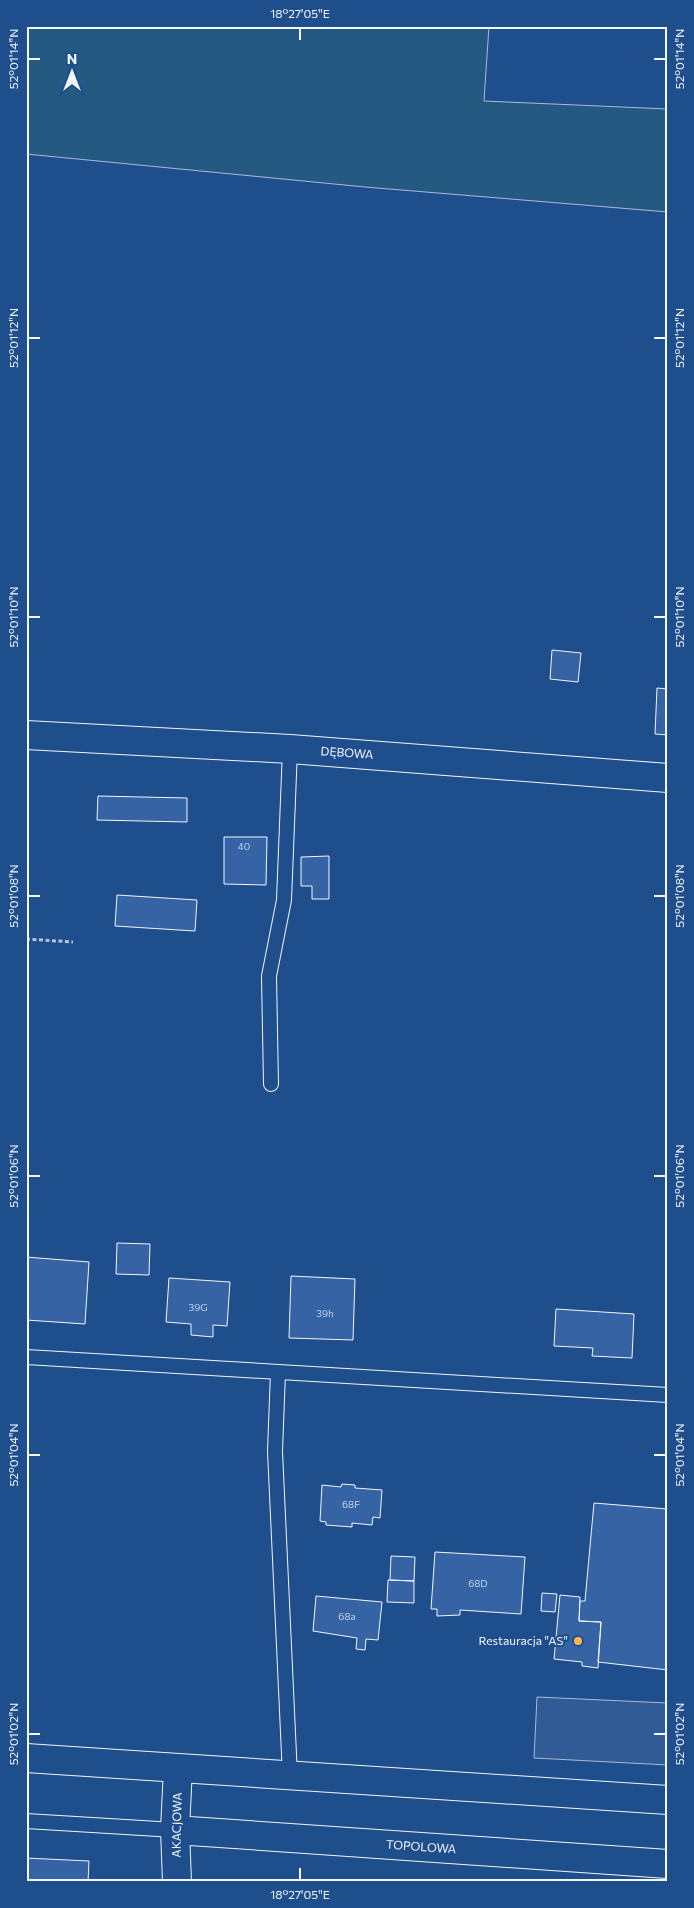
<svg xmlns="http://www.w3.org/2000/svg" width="694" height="1908" viewBox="0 0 694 1908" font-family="Commissioner,sans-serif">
	<rect width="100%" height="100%" fill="#1f4e8c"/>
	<path fill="#245a82" stroke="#a8bbd7" d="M 26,26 L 489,26 L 484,101 L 668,109 L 668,212 L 365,187 L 26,154 Z"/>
	<path fill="#305b95" stroke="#a8bbd7" d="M 537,1697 L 668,1703 L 668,1765 L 534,1758 Z"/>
	<path fill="#3563a3" stroke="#f2f6ff" d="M 552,650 L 581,653 L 578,682 L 550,679 Z
		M 657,688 L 668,689 L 668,735 L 655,734 Z
		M 98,796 L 187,798 L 187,822 L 97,820 Z
		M 224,837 L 267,837 L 266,885 L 224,884 Z
		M 329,856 L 329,899 L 312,899 L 312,886 L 301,886 L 301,857 Z
		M 117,895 L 197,900 L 195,931 L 115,926 Z
		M 117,1243 L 150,1244 L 149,1275 L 116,1274 Z
		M 26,1257 L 89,1262 L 85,1324 L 26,1320 Z
		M 291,1276 L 355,1279 L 353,1340 L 289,1338 Z
		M 169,1278 L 230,1282 L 227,1326 L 213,1325 L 213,1337 L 191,1335 L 191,1324 L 166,1322 Z
		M 556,1309 L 634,1314 L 632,1358 L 592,1356 L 593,1348 L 554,1346 Z
		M 342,1484 L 355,1485 L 355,1488 L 382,1490 L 380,1518 L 373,1517 L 372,1525 L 352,1523 L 352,1527 L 326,1525 L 326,1522 L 320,1521 L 322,1485 L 341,1487 Z
		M 594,1503 L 668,1509 L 668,1670 L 598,1662 L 601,1622 L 579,1621 L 580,1601 L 585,1601 Z
		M 435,1552 L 525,1557 L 521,1614 L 460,1610 L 460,1615 L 437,1616 L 437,1609 L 431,1609 Z
		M 391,1556 L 415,1557 L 414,1581 L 390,1580 Z
		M 388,1580 L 414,1581 L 414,1603 L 387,1602 Z
		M 542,1593 L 557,1594 L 555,1612 L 541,1611 Z
		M 560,1595 L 580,1597 L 579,1621 L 601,1622 L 598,1668 L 582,1666 L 582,1662 L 554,1659 Z
		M 316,1596 L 382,1602 L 378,1640 L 366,1639 L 365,1650 L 356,1649 L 357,1638 L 313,1631 Z
		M 26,1858 L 89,1861 L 88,1882 L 26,1882 Z"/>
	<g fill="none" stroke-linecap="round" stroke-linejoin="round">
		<defs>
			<path id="lane" d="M 271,1084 L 269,976 L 284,900 L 290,749
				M 26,1357 L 668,1395
				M 278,1372 L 275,1451 L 290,1776
				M 26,1821 L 175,1830"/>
			<path id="street" d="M 26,735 L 290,749 L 668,778
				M 175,1830 L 668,1864
				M 177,1882 L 175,1830 L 178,1768"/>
			<path id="primary" d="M 26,1758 L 668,1800"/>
		</defs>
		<use href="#lane" stroke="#f2f6ff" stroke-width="16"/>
		<use href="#street" stroke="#f2f6ff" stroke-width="30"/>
		<use href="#primary" stroke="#f2f6ff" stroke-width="30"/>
		<path stroke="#b3c4dc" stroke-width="3" stroke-dasharray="4 2.5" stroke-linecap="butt" d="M 26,939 L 73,942"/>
		<use href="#lane" stroke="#1f4e8c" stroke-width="14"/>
		<use href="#street" stroke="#1f4e8c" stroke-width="28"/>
		<use href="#primary" stroke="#1f4e8c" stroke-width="28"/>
	</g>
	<path fill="none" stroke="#f2f6ff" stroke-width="2" d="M 300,28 L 300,40M 28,59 L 40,59M 654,59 L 666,59M 28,338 L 40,338M 654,338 L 666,338M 28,617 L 40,617M 654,617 L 666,617M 28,896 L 40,896M 654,896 L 666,896M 28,1176 L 40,1176M 654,1176 L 666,1176M 28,1455 L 40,1455M 654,1455 L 666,1455M 28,1734 L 40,1734M 654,1734 L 666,1734M 300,1868 L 300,1880"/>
	<circle fill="#ffb74d" stroke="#1f4e8c" stroke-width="2" cx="578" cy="1641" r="5"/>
	<g text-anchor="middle" stroke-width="4" stroke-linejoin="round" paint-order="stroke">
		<g font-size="10" fill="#c3d1e8">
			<text x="244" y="850">40</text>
			<text x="198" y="1311">39G</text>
			<text x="325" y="1317">39h</text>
			<text x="351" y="1508">68F</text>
			<text x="478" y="1587">68D</text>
			<text x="347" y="1620">68a</text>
		</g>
		<g font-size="12" fill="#f2f6ff" stroke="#1f4e8c">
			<text transform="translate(347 753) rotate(4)" y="4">DĘBOWA</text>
			<text transform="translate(177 1825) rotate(-89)" y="4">AKACJOWA</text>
			<text transform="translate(421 1847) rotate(4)" y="4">TOPOLOWA</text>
		</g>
		<g font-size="12" fill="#f2f6ff" stroke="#1f4e8c" text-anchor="end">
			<text x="568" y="1645">Restauracja "AS"</text>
		</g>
	</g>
	<rect width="694" height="1908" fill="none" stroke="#1f4e8c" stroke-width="55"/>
	<g transform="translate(72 72)" stroke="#1f4e8c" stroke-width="4" paint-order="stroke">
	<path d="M0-4L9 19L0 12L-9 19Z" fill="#f2f6ff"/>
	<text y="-8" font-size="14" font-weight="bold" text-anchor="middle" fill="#f2f6ff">N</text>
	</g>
	<rect x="28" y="28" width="638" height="1852" fill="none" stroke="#f2f6ff" stroke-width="2"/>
	<g font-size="12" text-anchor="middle" fill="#f2f6ff">
		<text x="300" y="18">18°27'05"E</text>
		<text transform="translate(14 59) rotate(-90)" y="4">52°01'14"N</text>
		<text transform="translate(680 59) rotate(-90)" y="4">52°01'14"N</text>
		<text transform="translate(14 338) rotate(-90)" y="4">52°01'12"N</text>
		<text transform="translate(680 338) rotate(-90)" y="4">52°01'12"N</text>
		<text transform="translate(14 617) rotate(-90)" y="4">52°01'10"N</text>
		<text transform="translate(680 617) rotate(-90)" y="4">52°01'10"N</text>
		<text transform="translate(14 896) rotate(-90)" y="4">52°01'08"N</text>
		<text transform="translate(680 896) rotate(-90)" y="4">52°01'08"N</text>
		<text transform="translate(14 1176) rotate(-90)" y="4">52°01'06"N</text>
		<text transform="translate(680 1176) rotate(-90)" y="4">52°01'06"N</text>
		<text transform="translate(14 1455) rotate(-90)" y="4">52°01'04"N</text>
		<text transform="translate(680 1455) rotate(-90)" y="4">52°01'04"N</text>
		<text transform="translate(14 1734) rotate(-90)" y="4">52°01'02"N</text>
		<text transform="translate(680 1734) rotate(-90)" y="4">52°01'02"N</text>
		<text x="300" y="1899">18°27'05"E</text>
	</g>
</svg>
